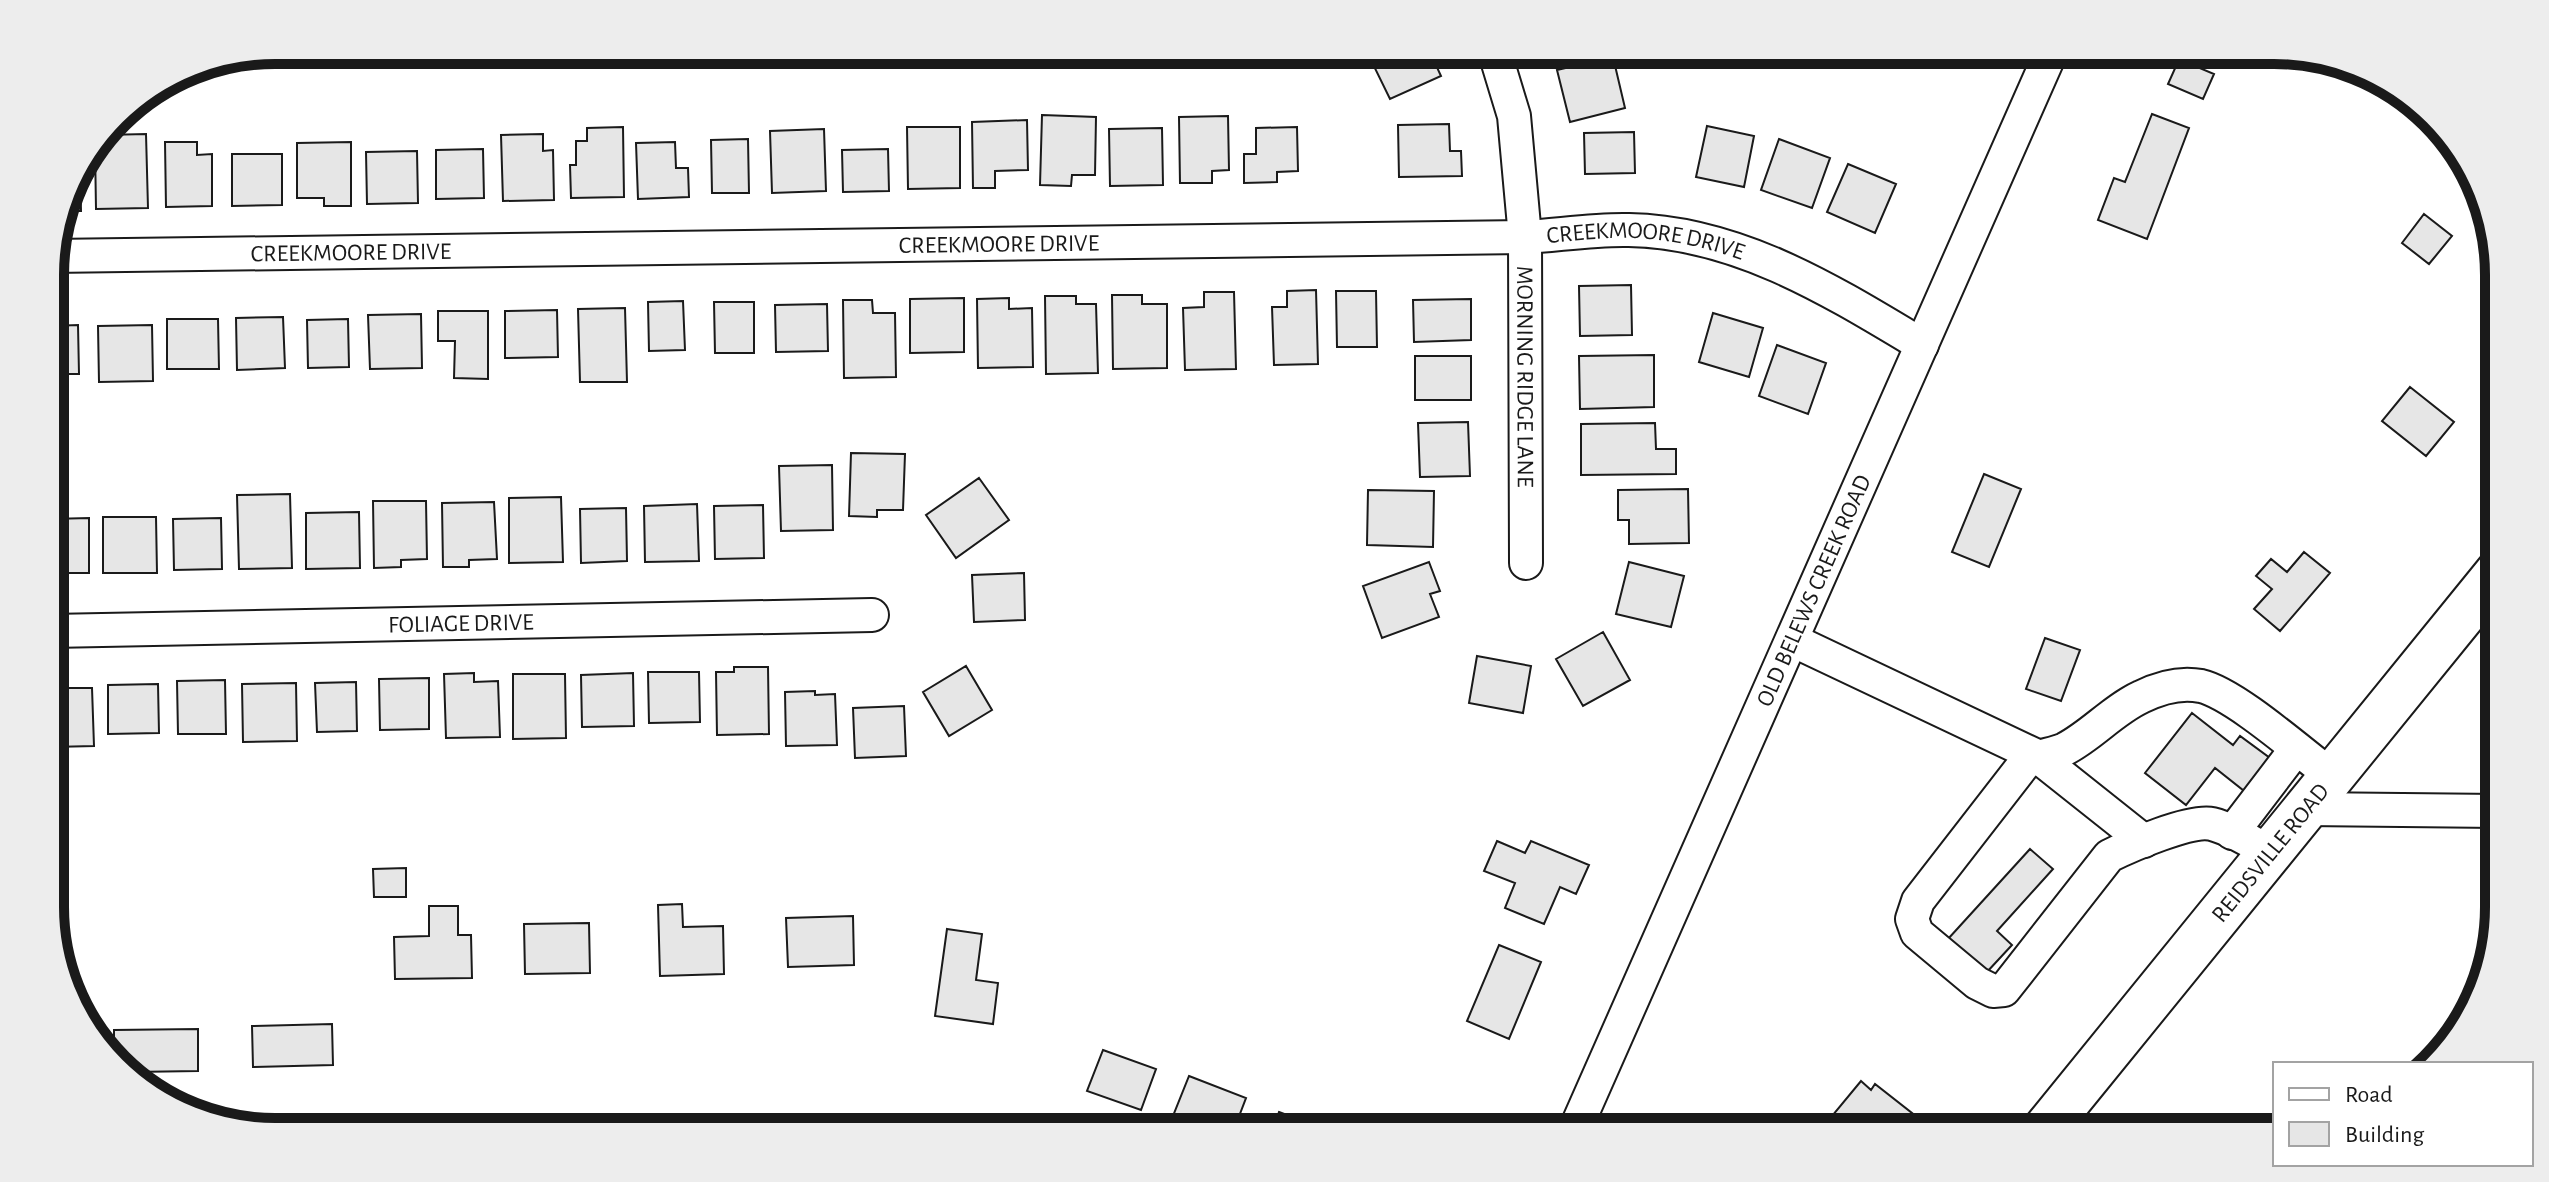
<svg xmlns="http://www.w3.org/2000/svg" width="2549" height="1182" viewBox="0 0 2549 1182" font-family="'Alegreya Sans',sans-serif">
	<rect width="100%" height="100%" fill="#fff"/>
	<path fill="#e6e6e6" stroke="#1a1a1a" stroke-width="2" d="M 1371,50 L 1418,50 L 1420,54 L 1429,50 L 1441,76 L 1390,99 L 1367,52 Z
		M 2148,50 L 2196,50 L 2190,64 L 2214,74 L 2203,99 L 2168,84 L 2177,64 Z
		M 1613,57 L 1625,108 L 1570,122 L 1557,70 Z
		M 2152,114 L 2189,128 L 2147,239 L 2098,220 L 2114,178 L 2125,182 Z
		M 1042,115 L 1096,117 L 1095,175 L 1072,175 L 1071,186 L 1040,185 Z
		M 1228,116 L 1229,170 L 1212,171 L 1212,183 L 1180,183 L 1179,117 Z
		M 1027,120 L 1028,170 L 995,171 L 995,188 L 973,188 L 972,122 Z
		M 1449,124 L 1450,151 L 1461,151 L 1462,176 L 1399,177 L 1398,125 Z
		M 1707,126 L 1754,136 L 1744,187 L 1696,177 Z
		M 623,127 L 624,197 L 571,198 L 570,165 L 576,165 L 576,141 L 587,141 L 587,128 Z
		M 907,127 L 960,127 L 960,188 L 908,189 Z
		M 1297,127 L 1298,171 L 1277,172 L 1277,182 L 1244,183 L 1244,154 L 1256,154 L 1256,128 Z
		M 1162,128 L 1163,185 L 1110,186 L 1109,129 Z
		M 824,129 L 826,191 L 772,193 L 770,131 Z
		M 1634,132 L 1635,173 L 1585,174 L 1584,133 Z
		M 146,134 L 148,208 L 96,209 L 95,147 L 104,135 Z
		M 543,134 L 543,151 L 553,150 L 554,200 L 503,201 L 501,135 Z
		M 748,139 L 749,193 L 712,193 L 711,140 Z
		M 1779,139 L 1830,158 L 1812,208 L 1761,190 Z
		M 165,142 L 197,142 L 197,155 L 212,154 L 212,206 L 166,207 Z
		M 351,142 L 351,206 L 324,206 L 324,198 L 297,198 L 297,143 Z
		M 675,142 L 676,168 L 688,168 L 689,197 L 638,199 L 636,143 Z
		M 483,149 L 484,198 L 436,199 L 436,150 Z
		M 888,149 L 889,191 L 843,192 L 842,150 Z
		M 417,151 L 418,203 L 367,204 L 366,152 Z
		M 232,154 L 282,154 L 282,205 L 232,206 Z
		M 1848,164 L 1896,184 L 1875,233 L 1827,212 Z
		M 80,166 L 81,211 L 64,211 L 73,175 Z
		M 2424,214 L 2452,236 L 2429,264 L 2402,243 Z
		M 1631,285 L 1632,335 L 1580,336 L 1579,286 Z
		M 1316,290 L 1318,364 L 1274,365 L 1272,307 L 1287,307 L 1287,291 Z
		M 1336,291 L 1376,291 L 1377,347 L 1337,347 Z
		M 1204,292 L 1234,292 L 1236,369 L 1185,370 L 1183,308 L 1204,307 Z
		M 1112,295 L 1142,295 L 1142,304 L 1167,304 L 1167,368 L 1113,369 Z
		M 1045,296 L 1076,296 L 1076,304 L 1096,304 L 1098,373 L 1046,374 Z
		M 964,298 L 964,352 L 910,353 L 910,299 Z
		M 1009,298 L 1009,309 L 1032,308 L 1033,367 L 978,368 L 977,299 Z
		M 1471,299 L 1471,340 L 1414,342 L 1413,300 Z
		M 843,300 L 872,300 L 873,313 L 895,313 L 896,377 L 844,378 Z
		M 683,301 L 685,350 L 649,351 L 648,302 Z
		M 2497,301 L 2497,327 L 2485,317 Z
		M 714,302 L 754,302 L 754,353 L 715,353 Z
		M 827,304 L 828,351 L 776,352 L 775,305 Z
		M 625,308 L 627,382 L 580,382 L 578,309 Z
		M 557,310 L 558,357 L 505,358 L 505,311 Z
		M 438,311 L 488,311 L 488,379 L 454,378 L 455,341 L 438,341 Z
		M 1713,313 L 1763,328 L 1749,377 L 1699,362 Z
		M 421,314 L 422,368 L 370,369 L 368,315 Z
		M 283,317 L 285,368 L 237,370 L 236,318 Z
		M 167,319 L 218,319 L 219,369 L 167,369 Z
		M 348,319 L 349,367 L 308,368 L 307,320 Z
		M 78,325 L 79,374 L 51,374 L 51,326 Z
		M 152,325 L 153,381 L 99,382 L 98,326 Z
		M 1777,345 L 1826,363 L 1808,414 L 1759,396 Z
		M 1654,355 L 1654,407 L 1580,409 L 1579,356 Z
		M 1415,356 L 1471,356 L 1471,400 L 1415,400 Z
		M 2410,387 L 2454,422 L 2426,456 L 2382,421 Z
		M 1468,422 L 1470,476 L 1420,477 L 1418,423 Z
		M 1655,423 L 1656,449 L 1676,449 L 1676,474 L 1581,475 L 1581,424 Z
		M 851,453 L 905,454 L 903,510 L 877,510 L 877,517 L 849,516 Z
		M 832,465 L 833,530 L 781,531 L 779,466 Z
		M 1984,474 L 2021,489 L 1989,567 L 1952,552 Z
		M 979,478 L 1009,520 L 956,558 L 926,515 Z
		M 1688,489 L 1689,543 L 1629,544 L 1629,520 L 1618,520 L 1618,490 Z
		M 1368,490 L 1434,491 L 1433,547 L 1367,545 Z
		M 290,494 L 292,568 L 239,569 L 237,495 Z
		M 561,497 L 563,562 L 509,563 L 509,498 Z
		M 373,501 L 426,501 L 427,559 L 401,560 L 401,567 L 374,568 Z
		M 494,502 L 497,559 L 469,560 L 469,567 L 443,567 L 442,503 Z
		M 697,504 L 699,561 L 645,562 L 644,506 Z
		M 763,505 L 764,558 L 715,559 L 714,506 Z
		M 626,508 L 627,561 L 581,563 L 580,509 Z
		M 359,512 L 360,568 L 306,569 L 306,513 Z
		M 103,517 L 156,517 L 157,573 L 103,573 Z
		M 89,518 L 89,573 L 51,573 L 51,519 Z
		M 221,518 L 222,569 L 174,570 L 173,519 Z
		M 2304,552 L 2330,573 L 2280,631 L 2254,609 L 2272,589 L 2256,576 L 2271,559 L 2287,572 Z
		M 1429,562 L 1440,591 L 1430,594 L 1439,617 L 1382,638 L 1363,586 Z
		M 1629,562 L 1684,576 L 1671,627 L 1616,614 Z
		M 1024,573 L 1025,620 L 974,622 L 972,575 Z
		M 1603,632 L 1630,680 L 1583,706 L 1556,659 Z
		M 2045,638 L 2080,650 L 2061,701 L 2026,689 Z
		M 1477,656 L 1531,666 L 1523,713 L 1469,703 Z
		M 966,666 L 992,710 L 949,736 L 923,692 Z
		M 734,667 L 768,667 L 769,734 L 717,735 L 716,672 L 734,672 Z
		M 648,672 L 699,672 L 700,722 L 649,723 Z
		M 474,673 L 474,682 L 498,681 L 500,737 L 446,738 L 444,674 Z
		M 633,673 L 634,726 L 582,727 L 581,675 Z
		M 513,674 L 565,674 L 566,738 L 513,739 Z
		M 429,678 L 429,729 L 380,730 L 379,679 Z
		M 225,680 L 226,734 L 178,734 L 177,681 Z
		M 356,682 L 357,731 L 317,732 L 315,683 Z
		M 296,683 L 297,741 L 243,742 L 242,684 Z
		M 158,684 L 159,733 L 108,734 L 108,685 Z
		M 51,688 L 92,688 L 94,746 L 52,747 Z
		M 815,691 L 815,695 L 835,694 L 837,745 L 786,746 L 785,692 Z
		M 904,706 L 906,756 L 855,758 L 853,708 Z
		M 2192,713 L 2233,745 L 2240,736 L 2274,761 L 2248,794 L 2215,768 L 2186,805 L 2145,773 Z
		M 1497,841 L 1525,853 L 1531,841 L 1589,865 L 1576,894 L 1560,887 L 1544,924 L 1505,908 L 1515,883 L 1484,871 Z
		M 2030,849 L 2053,869 L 1997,931 L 2012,945 L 1986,973 L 1948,939 Z
		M 406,868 L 406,897 L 374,897 L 373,869 Z
		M 682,904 L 683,927 L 723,926 L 724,974 L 660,976 L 658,905 Z
		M 429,906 L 458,906 L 458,935 L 471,935 L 472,978 L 395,979 L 394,937 L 429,936 Z
		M 853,916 L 854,965 L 788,967 L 786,918 Z
		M 589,923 L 590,973 L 525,974 L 524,924 Z
		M 947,929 L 982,934 L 976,980 L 998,983 L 993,1024 L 935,1016 Z
		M 1499,945 L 1541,962 L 1509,1039 L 1467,1021 Z
		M 332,1024 L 333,1065 L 253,1067 L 252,1026 Z
		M 198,1029 L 198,1071 L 132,1072 L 114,1057 L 114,1030 Z
		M 1103,1050 L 1156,1069 L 1141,1110 L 1087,1091 Z
		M 1189,1076 L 1246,1098 L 1233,1132 L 1215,1132 L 1173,1116 Z
		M 1861,1081 L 1871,1090 L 1875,1084 L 1917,1117 L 1904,1132 L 1839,1132 L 1827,1122 Z
		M 1279,1112 L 1332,1132 L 1272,1132 Z"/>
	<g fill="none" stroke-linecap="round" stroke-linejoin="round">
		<defs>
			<g id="minor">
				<path id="s1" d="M 1494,50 L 1514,116 L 1525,237 L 1526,563"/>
				<path id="s2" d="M 51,256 L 1525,237 C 1559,235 1595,229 1629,230 C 1738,232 1832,291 1922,345"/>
				<path id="s3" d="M 51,631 L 872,615"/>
				<path d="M 1792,640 L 2037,756 L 2144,841"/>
				<path d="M 2305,809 L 2499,811"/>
				<path d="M 2232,833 L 2296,749"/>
				<path d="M 2270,852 C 2252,843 2232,829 2212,824 C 2191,819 2129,846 2109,856 L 2004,990 L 1993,991 L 1977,983 L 1917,933 L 1912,919 L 1918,901 L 2025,763 C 2038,755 2052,755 2065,749 C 2092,735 2113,710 2141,697 C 2159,688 2181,682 2201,686 C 2235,694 2301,753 2332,776"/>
				<path id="s4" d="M 1574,1132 L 2052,50"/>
			</g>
			<g id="highway">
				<path id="s5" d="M 2043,1132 L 2498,572"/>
			</g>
		</defs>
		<use href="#minor" stroke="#1a1a1a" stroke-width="36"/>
		<use href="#highway" stroke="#1a1a1a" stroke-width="48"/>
		<use href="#minor" stroke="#fff" stroke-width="32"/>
		<use href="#highway" stroke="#fff" stroke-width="44"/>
	</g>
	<g text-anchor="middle" stroke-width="6" stroke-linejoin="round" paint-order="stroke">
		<g font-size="24" fill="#1a1a1a" stroke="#fff">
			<text dy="8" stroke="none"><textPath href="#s2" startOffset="948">CREEKMOORE DRIVE</textPath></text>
			<text dy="8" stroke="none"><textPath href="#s2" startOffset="1596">CREEKMOORE DRIVE</textPath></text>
			<text dy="8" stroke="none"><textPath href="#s2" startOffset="300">CREEKMOORE DRIVE</textPath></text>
			<text dy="8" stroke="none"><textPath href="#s1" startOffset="330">MORNING RIDGE LANE</textPath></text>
			<text dy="8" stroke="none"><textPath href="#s4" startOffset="592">OLD BELEWS CREEK ROAD</textPath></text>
			<text dy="8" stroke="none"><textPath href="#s3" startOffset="410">FOLIAGE DRIVE</textPath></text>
			<text dy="8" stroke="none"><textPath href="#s5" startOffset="360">REIDSVILLE ROAD</textPath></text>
		</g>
	</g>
	<path d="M0 0H2549V1182H0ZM275 64H2274A211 211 0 0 1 2485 275V907A211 211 0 0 1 2274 1118H275A211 211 0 0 1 64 907V275A211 211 0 0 1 275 64Z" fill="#ededed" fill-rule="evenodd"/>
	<path fill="none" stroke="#1a1a1a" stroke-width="10" d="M275 64H2274A211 211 0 0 1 2485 275V907A211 211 0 0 1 2274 1118H275A211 211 0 0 1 64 907V275A211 211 0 0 1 275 64Z"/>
	<rect x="2273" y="1062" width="260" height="104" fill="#ffffff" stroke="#a3a3a3" stroke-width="2"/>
	<rect x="2289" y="1088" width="40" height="12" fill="#ffffff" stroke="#a3a3a3" stroke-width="2"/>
	<text x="2345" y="1102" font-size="24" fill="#1a1a1a">Road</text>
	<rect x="2289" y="1122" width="40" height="24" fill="#e6e6e6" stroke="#a3a3a3" stroke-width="2"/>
	<text x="2345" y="1142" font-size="24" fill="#1a1a1a">Building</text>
</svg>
